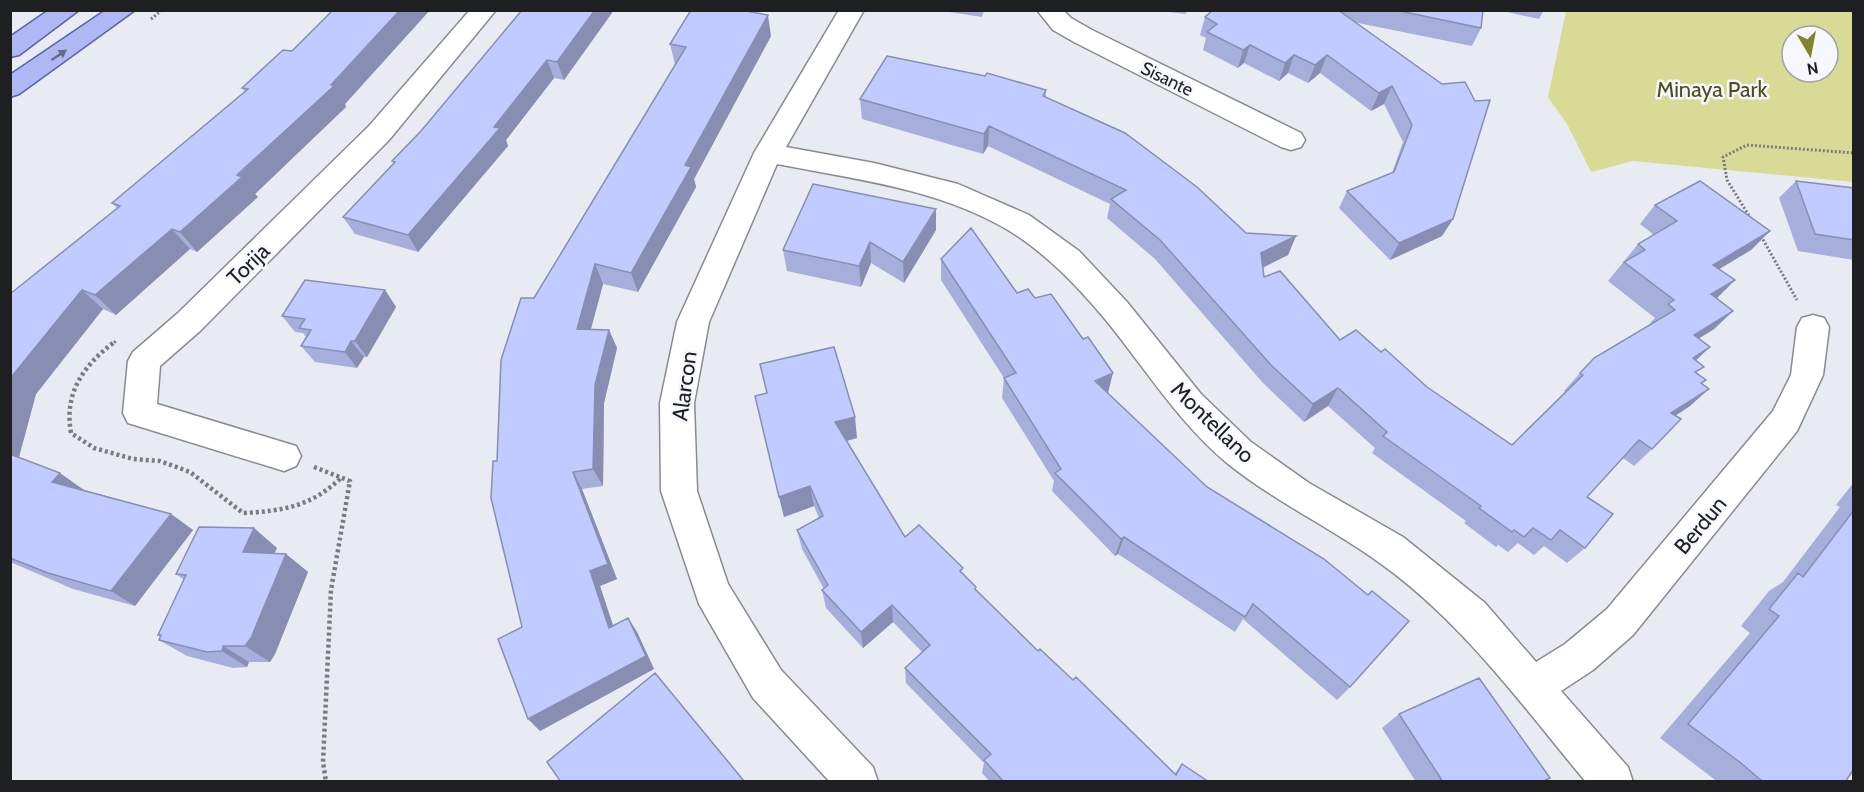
<svg xmlns="http://www.w3.org/2000/svg" width="1864" height="792" viewBox="0 0 1864 792" font-family="Cabin,sans-serif">
	<rect width="100%" height="100%" fill="#e9ebf2"/>
	<path fill="#d8db96" fill-rule="evenodd" d="M 1566,11 L 1853,11 L 1853,182 L 1633,161 L 1591,172 L 1567,124 L 1548,97 ZM 1792,36 L 1828,36 L 1828,72 L 1792,72 Z"/>
	<g fill="none" stroke-linecap="round" stroke-linejoin="round">
		<defs>
			<path id="street" d="M 470,10 L 496,10 L 389,140 L 200,331 L 160,366 L 157,404 L 296,446 L 301,456 L 296,466 L 284,471 L 128,423 L 123,413 L 128,361 L 133,352 L 178,313 L 369,126 Z
				M 839,10 L 864,10 L 786,147 L 874,163 L 958,184 L 1029,215 L 1079,251 L 1127,302 L 1201,394 L 1251,442 L 1309,483 L 1403,537 L 1485,603 L 1536,662 L 1565,644 L 1607,609 L 1773,411 L 1791,375 L 1797,327 L 1802,318 L 1813,315 L 1824,318 L 1829,327 L 1823,375 L 1797,431 L 1633,635 L 1593,670 L 1561,691 L 1628,767 L 1633,782 L 1586,782 C 1521,704 1461,620 1377,561 C 1328,526 1274,501 1227,463 C 1178,422 1145,368 1105,319 C 1077,286 1046,253 1008,230 C 939,189 855,179 777,164 L 709,322 L 694,403 L 697,491 L 728,584 L 781,670 L 873,767 L 878,782 L 830,782 L 753,698 L 699,604 L 661,491 L 660,403 L 677,322 L 754,153 Z
				M 1037,10 L 1063,10 L 1071,18 L 1092,30 L 1301,133 L 1305,140 L 1301,147 L 1291,150 L 1281,147 L 1074,42 L 1053,30 Z"/>
			<path id="primary" d="M 49,10 L 79,10 L 19,55 L 10,57 L 10,37 Z
				M 106,10 L 135,10 L 19,94 L 10,97 L 10,75 Z"/>
		</defs>
		<use href="#street" stroke="#8a8b91" stroke-width="3"/>
		<use href="#primary" stroke="#5a63a6" stroke-width="3"/>
		<path stroke="#7a7b7f" stroke-width="3" stroke-dasharray="2 2" stroke-linecap="butt" d="M 151,19 L 162,10
			M 1751,219 L 1727,180 L 1723,157 L 1747,145 L 1854,153
			M 1761,236 L 1797,300
			M 111,345 L 116,341"/>
		<path stroke="#7a7b7f" stroke-width="4.5" stroke-dasharray="3 3" stroke-linecap="butt" d="M 113,343 C 82,367 64,394 71,433 L 94,448 L 133,459 L 160,461 L 190,472 L 243,513 C 284,511 312,506 342,477
			M 314,467 L 350,481 L 331,590 L 323,762 L 326,782"/>
		<use href="#street" fill="#fff" fill-rule="evenodd"/>
		<use href="#primary" fill="#b0b7f5" fill-rule="evenodd"/>
	</g>
	<path fill="#a6afdb" d="M 333,10 L 430,10 L 345,104 L 346,107 L 255,194 L 258,197 L 197,252 L 190,249 L 116,315 L 103,309 L 36,394 L 19,457 L 84,490 L 171,514 L 193,530 L 135,606 L 73,589 L 10,562 L 10,294 L 117,208 L 112,203 L 245,92 L 242,88 L 292,51 Z
		M 614,10 L 564,80 L 554,78 L 506,140 L 508,146 L 418,252 L 355,234 L 343,217 L 394,164 L 392,161 Z
		M 936,10 L 984,10 L 982,17 Z
		M 1151,10 L 1187,10 L 1186,14 Z
		M 1213,10 L 1483,10 L 1481,28 L 1472,46 L 1353,22 L 1442,84 L 1453,219 L 1442,236 L 1390,260 L 1339,208 L 1347,191 L 1392,173 L 1403,142 L 1384,104 L 1371,111 L 1320,73 L 1308,83 L 1288,73 L 1279,81 L 1244,63 L 1238,68 L 1203,50 L 1206,38 L 1200,35 L 1205,17 Z
		M 1498,10 L 1544,10 L 1539,19 Z
		M 771,36 L 694,179 L 696,187 L 638,292 L 603,284 L 591,329 L 609,330 L 617,348 L 604,403 L 603,486 L 582,489 L 617,579 L 600,586 L 613,625 L 628,618 L 637,632 L 654,669 L 540,731 L 522,627 L 497,461 L 675,65 L 670,44 Z
		M 1046,90 L 1046,97 L 1246,233 L 1296,236 L 1288,255 L 1263,268 L 1264,277 L 1340,340 L 1381,352 L 1427,387 L 1512,445 L 1566,392 L 1564,391 L 1580,373 L 1652,324 L 1650,323 L 1655,318 L 1608,281 L 1638,244 L 1654,235 L 1640,224 L 1655,205 L 1770,231 L 1751,250 L 1719,269 L 1735,280 L 1716,299 L 1733,311 L 1714,329 L 1699,338 L 1710,347 L 1696,360 L 1697,373 L 1703,384 L 1690,406 L 1675,416 L 1652,449 L 1634,466 L 1623,458 L 1587,497 L 1585,548 L 1567,563 L 1544,546 L 1534,555 L 1518,543 L 1508,552 L 1498,545 L 1496,547 L 1464,523 L 1466,521 L 1372,453 L 1375,448 L 1328,406 L 1304,422 L 1263,383 L 1155,259 L 1107,218 L 1110,204 L 988,146 L 983,154 L 862,119 L 860,99 Z
		M 1796,181 L 1854,188 L 1854,260 L 1798,251 L 1779,198 Z
		M 936,230 L 904,283 L 871,263 L 861,287 L 787,271 L 783,250 Z
		M 941,259 L 1017,293 L 1108,393 L 1350,687 L 1337,700 L 1243,619 L 1235,632 L 1118,554 L 1115,556 L 1052,491 L 1054,481 L 1002,398 L 1004,378 L 941,280 Z
		M 385,290 L 396,307 L 367,357 L 364,357 L 357,368 L 315,362 L 301,346 L 306,337 L 303,333 L 295,332 L 282,316 Z
		M 767,393 L 857,438 L 847,441 L 905,537 L 963,574 L 976,587 L 976,591 L 1038,651 L 1175,773 L 1182,764 L 1209,782 L 990,782 L 982,773 L 984,763 L 906,683 L 905,668 L 922,652 L 893,622 L 863,648 L 826,608 L 822,590 L 824,589 L 802,549 L 797,530 L 819,518 L 814,506 L 784,517 Z
		M 1854,482 L 1854,769 L 1845,782 L 1718,782 L 1660,738 L 1750,633 L 1741,626 L 1769,591 L 1783,582 L 1840,507 L 1836,505 Z
		M 277,548 L 274,553 L 286,554 L 308,572 L 275,654 L 270,662 L 249,662 L 247,667 L 233,668 L 187,656 L 159,640 L 161,637 L 158,635 L 184,580 L 176,574 Z
		M 1399,714 L 1543,782 L 1416,782 L 1382,728 Z"/>
	<path fill="#878eb2" d="M 400,10 L 430,10 L 345,104 L 346,107 L 255,194 L 258,197 L 197,252 L 180,232 L 331,85 Z
		M 595,10 L 614,10 L 564,80 L 557,62 Z
		M 768,15 L 771,36 L 694,179 L 696,187 L 638,292 L 631,273 L 685,165 Z
		M 1250,45 L 1244,63 L 1238,68 L 1243,50 Z
		M 1294,55 L 1288,73 L 1279,81 L 1285,63 Z
		M 1327,55 L 1320,73 L 1308,83 L 1315,65 Z
		M 547,60 L 554,78 L 506,140 L 508,146 L 418,252 L 408,235 Z
		M 1392,86 L 1384,104 L 1371,111 L 1379,93 Z
		M 989,126 L 988,146 L 983,154 L 984,134 Z
		M 936,209 L 936,230 L 904,283 L 903,262 Z
		M 1453,219 L 1442,236 L 1390,260 L 1399,243 Z
		M 172,229 L 190,249 L 116,315 L 95,295 Z
		M 1770,231 L 1751,250 L 1696,283 L 1713,265 Z
		M 1296,236 L 1288,255 L 1253,272 L 1261,253 Z
		M 870,242 L 871,263 L 861,287 L 859,266 Z
		M 595,264 L 603,284 L 586,347 L 577,329 Z
		M 1735,280 L 1716,299 L 1711,294 Z
		M 82,290 L 103,309 L 36,394 L 17,464 L 10,460 L 10,383 L 13,375 Z
		M 385,290 L 396,307 L 367,357 L 355,341 Z
		M 1733,311 L 1714,329 L 1676,353 L 1694,335 Z
		M 609,330 L 617,348 L 604,403 L 603,486 L 593,469 L 595,385 Z
		M 351,341 L 364,357 L 357,368 L 345,352 Z
		M 1710,347 L 1692,364 L 1693,358 Z
		M 1113,373 L 1108,393 L 1090,400 L 1095,381 Z
		M 1338,388 L 1328,406 L 1304,422 L 1313,404 Z
		M 1709,389 L 1690,406 L 1653,430 L 1671,413 Z
		M 855,417 L 857,438 L 838,443 L 835,422 Z
		M 573,472 L 582,489 L 617,579 L 600,586 L 618,641 L 609,628 L 590,571 Z
		M 60,473 L 84,490 L 76,499 L 52,482 Z
		M 810,486 L 814,506 L 784,517 L 779,497 Z
		M 171,514 L 193,530 L 135,606 L 111,591 Z
		M 254,528 L 277,548 L 266,571 L 243,552 Z
		M 1124,537 L 1118,554 L 1115,556 L 1121,539 Z
		M 286,554 L 308,572 L 275,654 L 270,662 L 245,646 Z
		M 892,605 L 893,622 L 863,648 L 861,632 Z
		M 628,618 L 637,632 L 654,669 L 540,731 L 528,719 Z
		M 223,646 L 249,662 L 247,667 L 222,651 Z"/>
	<path fill="#c1cbff" stroke="#878eb2" stroke-width="1.5" d="M 333,10 L 400,10 L 331,85 L 334,86 L 237,175 L 242,177 L 180,232 L 172,229 L 95,295 L 82,290 L 13,375 L 10,383 L 10,294 L 120,206 L 112,203 L 248,89 L 242,88 L 283,50 L 292,51 Z
		M 522,10 L 595,10 L 557,62 L 547,60 L 494,127 L 500,128 L 408,235 L 343,217 L 395,162 L 392,161 L 421,131 Z
		M 691,10 L 740,10 L 768,15 L 685,165 L 691,167 L 631,273 L 595,264 L 577,329 L 609,330 L 595,385 L 593,469 L 573,472 L 608,564 L 590,571 L 609,628 L 628,618 L 646,656 L 528,719 L 498,639 L 522,627 L 491,498 L 493,461 L 497,461 L 501,360 L 521,298 L 534,298 L 686,47 L 670,44 Z
		M 1213,10 L 1338,10 L 1442,84 L 1465,82 L 1475,101 L 1490,100 L 1453,219 L 1399,243 L 1347,191 L 1394,172 L 1412,125 L 1392,86 L 1379,93 L 1327,55 L 1315,65 L 1294,55 L 1285,63 L 1250,45 L 1243,50 L 1207,32 L 1217,24 L 1205,17 Z
		M 1395,10 L 1483,10 L 1481,28 Z
		M 887,56 L 985,76 L 987,73 L 1046,90 L 1043,96 L 1125,133 L 1197,187 L 1246,233 L 1296,236 L 1261,253 L 1264,277 L 1280,271 L 1340,340 L 1356,330 L 1381,352 L 1385,349 L 1427,387 L 1512,445 L 1583,375 L 1580,373 L 1594,358 L 1675,310 L 1668,304 L 1674,300 L 1624,262 L 1645,250 L 1638,244 L 1677,221 L 1655,205 L 1700,181 L 1770,231 L 1713,265 L 1735,280 L 1711,294 L 1733,311 L 1694,335 L 1710,347 L 1693,358 L 1704,367 L 1695,372 L 1706,380 L 1701,383 L 1709,389 L 1671,413 L 1681,419 L 1652,449 L 1639,440 L 1587,497 L 1613,514 L 1585,548 L 1560,530 L 1551,540 L 1533,528 L 1524,537 L 1514,530 L 1512,532 L 1479,508 L 1481,506 L 1383,436 L 1387,432 L 1338,388 L 1313,404 L 1271,365 L 1160,240 L 1111,199 L 1126,190 L 989,126 L 984,134 L 860,99 Z
		M 1796,181 L 1854,188 L 1854,240 L 1815,234 Z
		M 813,184 L 936,209 L 903,262 L 870,242 L 859,266 L 783,250 Z
		M 971,228 L 1017,293 L 1028,289 L 1035,298 L 1051,294 L 1083,339 L 1088,337 L 1113,373 L 1095,381 L 1207,487 L 1324,559 L 1368,595 L 1372,591 L 1409,621 L 1350,687 L 1253,604 L 1245,617 L 1124,537 L 1121,539 L 1055,473 L 1061,469 L 1004,378 L 1016,373 L 941,259 Z
		M 305,280 L 385,290 L 355,341 L 351,341 L 345,352 L 301,346 L 311,330 L 299,328 L 305,319 L 282,316 Z
		M 834,347 L 855,417 L 835,422 L 905,537 L 919,525 L 963,568 L 960,571 L 976,587 L 975,589 L 1038,651 L 1040,649 L 1073,680 L 1076,677 L 1176,775 L 1182,764 L 1209,782 L 1004,782 L 984,760 L 991,754 L 905,668 L 930,645 L 892,605 L 861,632 L 822,590 L 828,585 L 797,530 L 823,516 L 810,486 L 779,497 L 755,396 L 767,393 L 760,364 Z
		M 10,454 L 60,473 L 52,482 L 171,514 L 111,591 L 48,573 L 10,558 Z
		M 1854,510 L 1854,769 L 1845,782 L 1763,782 L 1741,763 L 1688,724 L 1779,616 L 1769,609 L 1798,573 L 1803,577 Z
		M 199,527 L 254,528 L 243,552 L 286,554 L 251,638 L 245,646 L 223,646 L 222,651 L 207,652 L 159,640 L 161,635 L 158,635 L 186,575 L 176,574 Z
		M 655,673 L 744,781 L 561,782 L 547,762 Z
		M 1479,678 L 1550,778 L 1542,782 L 1443,782 L 1399,714 Z"/>
	<defs><path id="oneway-solid" d="M-6-.8H1V-3.2L6.5 0L1 3.2V.8H-6Z" transform="scale(1.5)"/></defs>
	<use fill="#676b8b" href="#oneway-solid" transform="translate(59 55) rotate(-34)"/>
	<g text-anchor="middle" stroke-width="5" stroke-linejoin="round" paint-order="stroke">
		<g font-size="18" fill="#1e1f21" stroke="#f7f8ff">
			<text transform="translate(1167 79) rotate(26)" y="6">Sisante</text>
		</g>
		<g font-size="22" fill="#4d4e1a" stroke="#f7f8ff">
			<text x="1712" y="97">Minaya Park</text>
		</g>
		<g font-size="22" fill="#1e1f21" stroke="#f7f8ff">
			<text transform="translate(248 264) rotate(-44)" y="8">Torija</text>
			<text transform="translate(684 386) rotate(-82)" y="8">Alarcon</text>
			<text transform="translate(1213 422) rotate(44)" y="8">Montellano</text>
			<text transform="translate(1700 525) rotate(-50)" y="8">Berdun</text>
		</g>
	</g>
	<rect width="1864" height="792" fill="none" stroke="#1e1f21" stroke-width="24"/>
	<g transform="translate(1810 54) rotate(170)"><circle r="28" fill="#f7f8ff" stroke="#a0a1a6" stroke-width="1.5"/>
	<path d="M0-4.5L10 22L0 15L-10 22Z" fill="#82832d"/>
	<text y="-9" font-size="16" font-weight="bold" text-anchor="middle" fill="#1e1f21">N</text>
	</g>
</svg>
